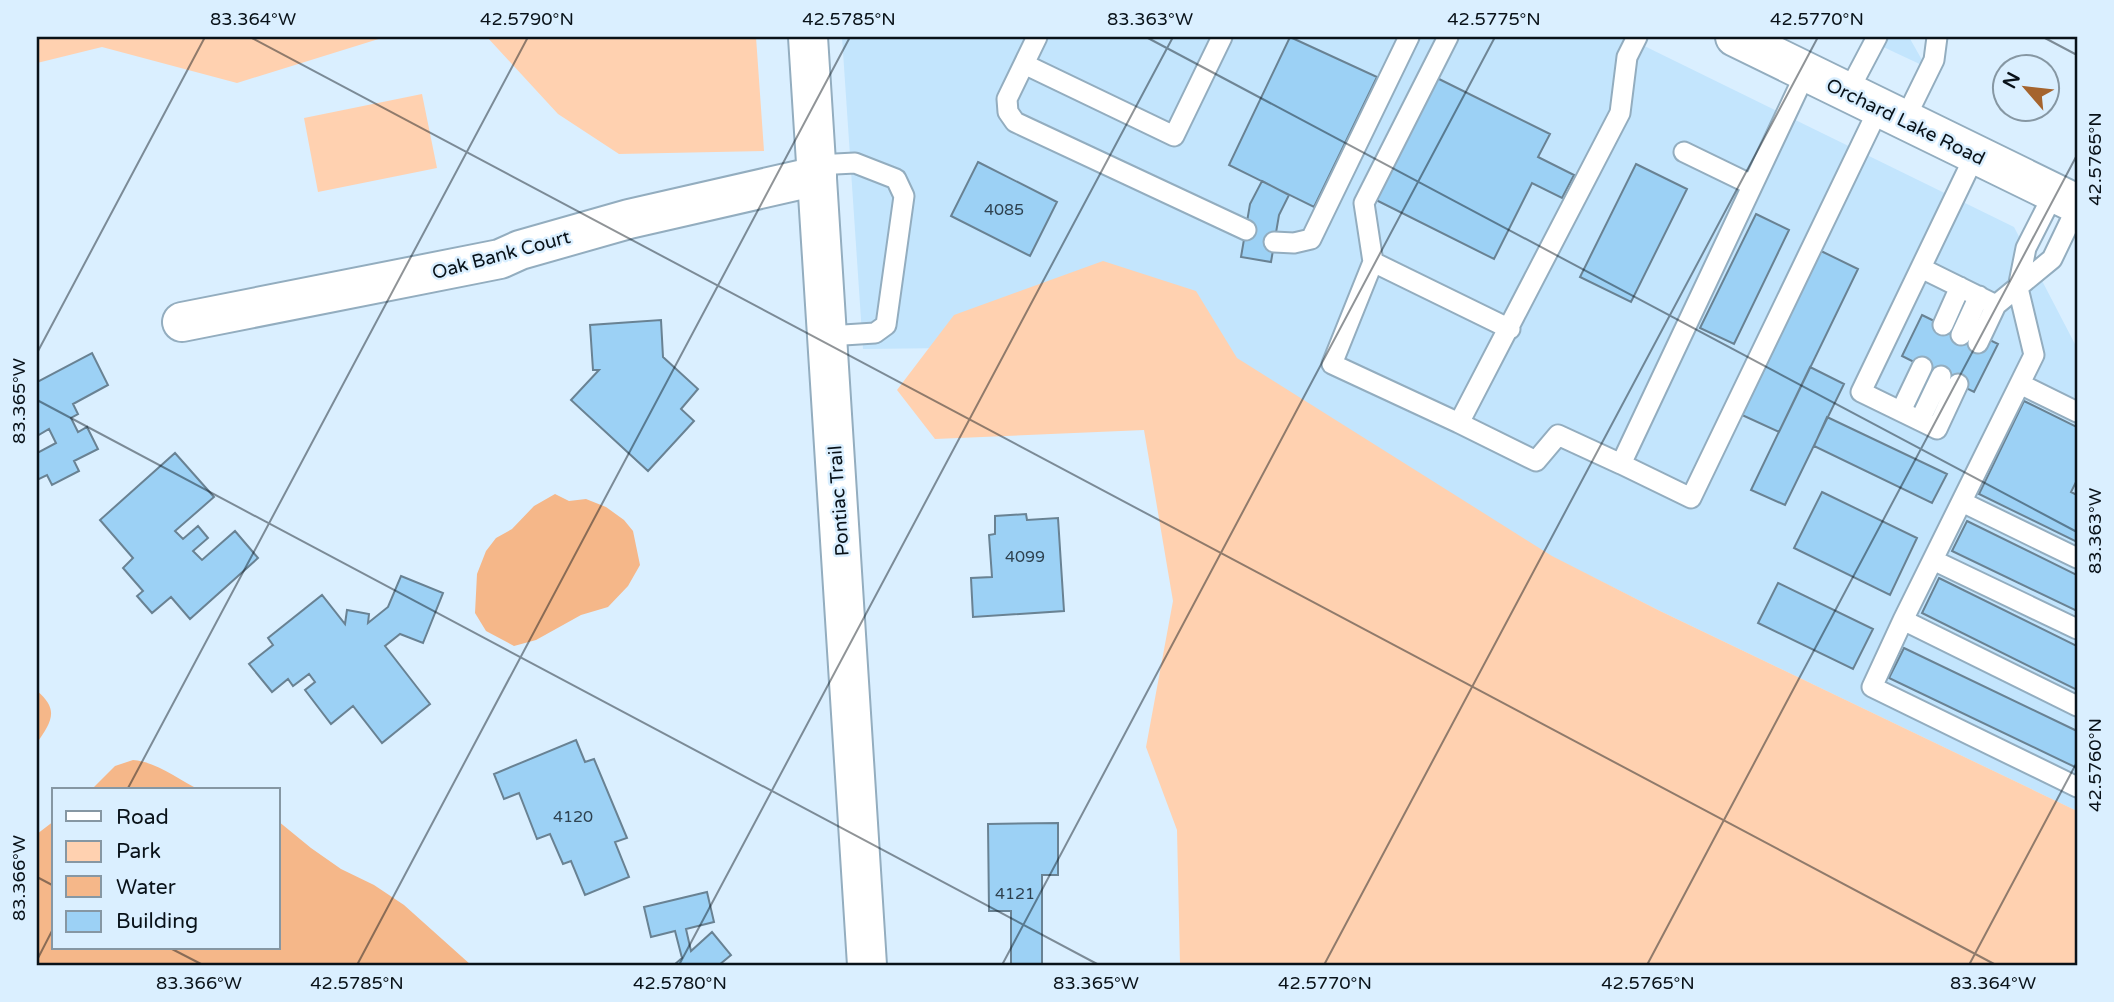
<svg xmlns="http://www.w3.org/2000/svg" width="2114" height="1002" viewBox="0 0 2114 1002" font-family="'Varela Round',sans-serif">
	<rect width="100%" height="100%" fill="#daefff"/>
	<path fill="#c3e5fd" d="M 842,37 L 1626,37 L 2014,227 L 2077,348 L 2077,811 L 1658,610 L 1134,346 L 863,349 Z
		M 1862,37 L 1909,37 L 1926,67 Z"/>
	<path fill="#ffd1b0" d="M 37,37 L 385,37 L 237,83 L 102,47 L 37,63 Z
		M 487,37 L 756,37 L 764,151 L 619,154 L 558,114 Z
		M 422,94 L 437,168 L 318,192 L 304,118 Z
		M 1103,261 L 1196,291 L 1237,358 L 1552,556 L 1658,610 L 2077,811 L 2077,965 L 1180,965 L 1177,830 L 1146,747 L 1173,601 L 1144,430 L 935,439 L 897,390 L 954,315 Z"/>
	<path fill="#f5b789" d="M 555,494 L 569,501 L 586,499 L 606,507 L 624,520 L 633,531 L 640,565 L 628,586 L 608,607 L 581,615 L 536,640 L 514,646 L 486,631 L 475,613 L 477,574 L 486,551 L 496,538 L 512,529 L 534,506 Z
		M 37,691 C 60,710 51,722 37,743 Z
		M 133,760 C 158,762 178,780 200,790 L 91,790 L 115,766 Z
		M 54,821 L 54,948 L 278,948 L 278,821 L 311,848 L 341,869 L 374,885 L 404,905 L 471,965 L 37,965 L 37,834 Z"/>
	<path fill="#9cd1f5" stroke="#698293" stroke-width="2" d="M 1290,37 L 1377,77 L 1314,207 L 1229,165 Z
		M 1437,78 L 1550,134 L 1538,157 L 1574,175 L 1562,198 L 1532,183 L 1494,259 L 1376,200 Z
		M 978,162 L 1057,202 L 1030,256 L 951,216 Z
		M 1636,164 L 1687,189 L 1631,302 L 1580,277 Z
		M 1262,181 L 1289,195 L 1279,215 L 1271,262 L 1241,257 L 1250,204 Z
		M 1756,214 L 1789,230 L 1734,344 L 1700,328 Z
		M 1821,251 L 1858,269 L 1779,432 L 1742,415 Z
		M 1922,315 L 1987,347 L 1990,340 L 1998,344 L 1974,392 L 1902,356 Z
		M 661,320 L 663,357 L 698,389 L 681,409 L 694,421 L 648,471 L 571,400 L 599,370 L 593,370 L 590,325 Z
		M 92,353 L 108,385 L 73,404 L 78,414 L 71,418 L 78,432 L 87,427 L 98,449 L 74,461 L 79,471 L 52,485 L 47,475 L 37,480 L 37,453 L 56,443 L 49,429 L 37,436 L 37,382 Z
		M 1810,367 L 1844,384 L 1785,505 L 1751,490 Z
		M 2024,401 L 2077,427 L 2077,480 L 2071,492 L 2077,495 L 2077,542 L 1979,494 Z
		M 1827,417 L 1947,474 L 1932,503 L 1814,446 Z
		M 175,453 L 214,497 L 175,531 L 183,539 L 198,526 L 208,538 L 193,551 L 202,560 L 235,531 L 258,558 L 190,619 L 171,597 L 152,613 L 137,596 L 143,591 L 123,568 L 133,558 L 100,520 Z
		M 1822,492 L 1917,538 L 1890,595 L 1794,548 Z
		M 1026,514 L 1027,520 L 1058,518 L 1064,611 L 973,617 L 971,578 L 992,577 L 989,535 L 995,534 L 995,516 Z
		M 1967,521 L 2077,575 L 2077,611 L 1952,551 Z
		M 401,576 L 443,593 L 423,643 L 400,634 L 385,646 L 430,704 L 382,743 L 353,706 L 331,724 L 305,690 L 315,682 L 309,674 L 293,686 L 288,679 L 272,692 L 249,664 L 273,645 L 268,638 L 322,595 L 345,624 L 347,610 L 369,614 L 368,623 L 388,607 Z
		M 1939,578 L 2077,646 L 2077,690 L 1922,613 Z
		M 1778,583 L 1873,629 L 1853,669 L 1758,623 Z
		M 1904,648 L 2077,731 L 2077,768 L 1889,678 Z
		M 576,740 L 585,762 L 594,759 L 627,838 L 615,842 L 629,877 L 585,895 L 571,861 L 563,864 L 550,834 L 537,839 L 519,793 L 504,799 L 494,774 Z
		M 1058,823 L 1058,875 L 1042,875 L 1042,965 L 1011,965 L 1011,911 L 989,911 L 988,824 Z
		M 707,892 L 714,922 L 686,929 L 691,951 L 712,932 L 731,955 L 719,965 L 674,965 L 682,958 L 675,931 L 651,937 L 644,907 Z"/>
	<g fill="none" stroke-linecap="round" stroke-linejoin="round">
		<defs>
			<path id="service" d="M 1037,37 L 1007,99 L 1008,112 L 1015,122 L 1246,230
				M 1448,37 L 1364,203 L 1373,262 L 1510,329
				M 1637,37 L 1627,57 L 1620,113 L 1459,423 L 1536,461 L 1558,435 L 1621,464 L 1806,72
				M 1024,64 L 1174,136 L 1222,37
				M 1848,92 L 1877,37
				M 1904,121 L 1934,60 L 1937,37
				M 1684,152 L 1752,185
				M 816,165 L 855,163 L 896,179 L 904,196 L 886,325 L 875,333 L 828,336
				M 2054,193 L 2026,248 L 2018,288 L 2034,355 L 1903,620 L 2077,706
				M 1274,242 L 1294,243 L 1311,239 L 1409,37
				M 1373,262 L 1332,364 L 1459,423
				M 1921,268 L 1996,305 L 2052,259 L 2077,207
				M 1943,325 L 1960,287
				M 1961,335 L 1979,296
				M 1978,343 L 1996,305
				M 1958,384 L 1937,429 L 1861,392 L 1975,155
				M 2020,384 L 2077,412
				M 1901,411 L 1922,367
				M 1920,420 L 1941,376
				M 1621,464 L 1691,498 L 1879,108
				M 1962,502 L 2077,558
				M 1933,560 L 2077,629
				M 1903,620 L 1872,687 L 2077,787"/>
			<path id="minor" d="M 182,322 L 500,259 L 520,250 L 629,219 L 817,176"/>
			<path id="secondary" d="M 808,37 L 867,965
				M 1735,37 L 2077,204"/>
		</defs>
		<use href="#service" stroke="#93adbf" stroke-width="23"/>
		<use href="#minor" stroke="#93adbf" stroke-width="42"/>
		<use href="#secondary" stroke="#93adbf" stroke-width="42"/>
		<use href="#service" stroke="#fff" stroke-width="19"/>
		<use href="#minor" stroke="#fff" stroke-width="38"/>
		<use href="#secondary" stroke="#fff" stroke-width="38"/>
	</g>
	<path fill="none" stroke="#091219" stroke-width="2" stroke-opacity="0.45" d="M 250,37 L 1996,965M 1146,37 L 2077,532M 2043,37 L 2077,55M 37,353 L 205,37M 37,400 L 1099,965M 127,790 L 528,37M 37,877 L 54,886M 170,948 L 203,965M 37,960 L 54,927M 357,965 L 850,37M 679,965 L 1173,37M 1002,965 L 1495,37M 1324,965 L 1818,37M 1647,965 L 2077,155M 1969,965 L 2077,762"/>
	<g text-anchor="middle" stroke-width="5" stroke-linejoin="round" paint-order="stroke">
		<g font-size="16" fill="#2e4250">
			<text x="1004" y="215">4085</text>
			<text x="1025" y="562">4099</text>
			<text x="573" y="822">4120</text>
			<text x="1015" y="899">4121</text>
		</g>
		<g font-size="19" fill="#091219" stroke="#daefff">
			<text transform="translate(1906 121) rotate(26)" y="7">Orchard Lake Road</text>
			<text transform="translate(501 254) rotate(-15)" y="7">Oak Bank Court</text>
			<text transform="translate(838 501) rotate(-94)" y="7">Pontiac Trail</text>
		</g>
	</g>
	<rect width="2114" height="1002" fill="none" stroke="#daefff" stroke-width="77"/>
	<rect x="52" y="788" width="228" height="161" fill="#daefff" stroke="#8697a3" stroke-width="2"/>
	<rect x="66" y="811" width="35" height="10" fill="#ffffff" stroke="#8697a3" stroke-width="2"/>
	<text x="116" y="824" font-size="21" fill="#091219">Road</text>
	<rect x="66" y="841" width="35" height="21" fill="#ffd1b0" stroke="#8697a3" stroke-width="2"/>
	<text x="116" y="858" font-size="21" fill="#091219">Park</text>
	<rect x="66" y="876" width="35" height="21" fill="#f5b789" stroke="#8697a3" stroke-width="2"/>
	<text x="116" y="894" font-size="21" fill="#091219">Water</text>
	<rect x="66" y="911" width="35" height="21" fill="#9cd1f5" stroke="#8697a3" stroke-width="2"/>
	<text x="116" y="928" font-size="21" fill="#091219">Building</text>
	<g transform="translate(2026 88) rotate(298)"><circle r="33" fill="#daefff" stroke="#8697a3" stroke-width="2"/>
	<path d="M0-5L12 26L0 18L-12 26Z" fill="#a5642e"/>
	<text y="-10" font-size="19" font-weight="bold" text-anchor="middle" fill="#091219">N</text>
	</g>
	<rect x="38" y="38" width="2038" height="926" fill="none" stroke="#091219" stroke-width="2.5"/>
	<g font-size="18" text-anchor="middle" fill="#091219">
		<text x="253" y="25">83.364°W</text>
		<text x="527" y="25">42.5790°N</text>
		<text x="849" y="25">42.5785°N</text>
		<text x="1150" y="25">83.363°W</text>
		<text x="1494" y="25">42.5775°N</text>
		<text x="1817" y="25">42.5770°N</text>
		<text transform="translate(2095 159) rotate(-90)" y="6">42.5765°N</text>
		<text transform="translate(19 401) rotate(-90)" y="6">83.365°W</text>
		<text transform="translate(2095 531) rotate(-90)" y="6">83.363°W</text>
		<text transform="translate(2095 765) rotate(-90)" y="6">42.5760°N</text>
		<text transform="translate(19 878) rotate(-90)" y="6">83.366°W</text>
		<text x="199" y="989">83.366°W</text>
		<text x="357" y="989">42.5785°N</text>
		<text x="680" y="989">42.5780°N</text>
		<text x="1096" y="989">83.365°W</text>
		<text x="1325" y="989">42.5770°N</text>
		<text x="1648" y="989">42.5765°N</text>
		<text x="1993" y="989">83.364°W</text>
	</g>
</svg>
